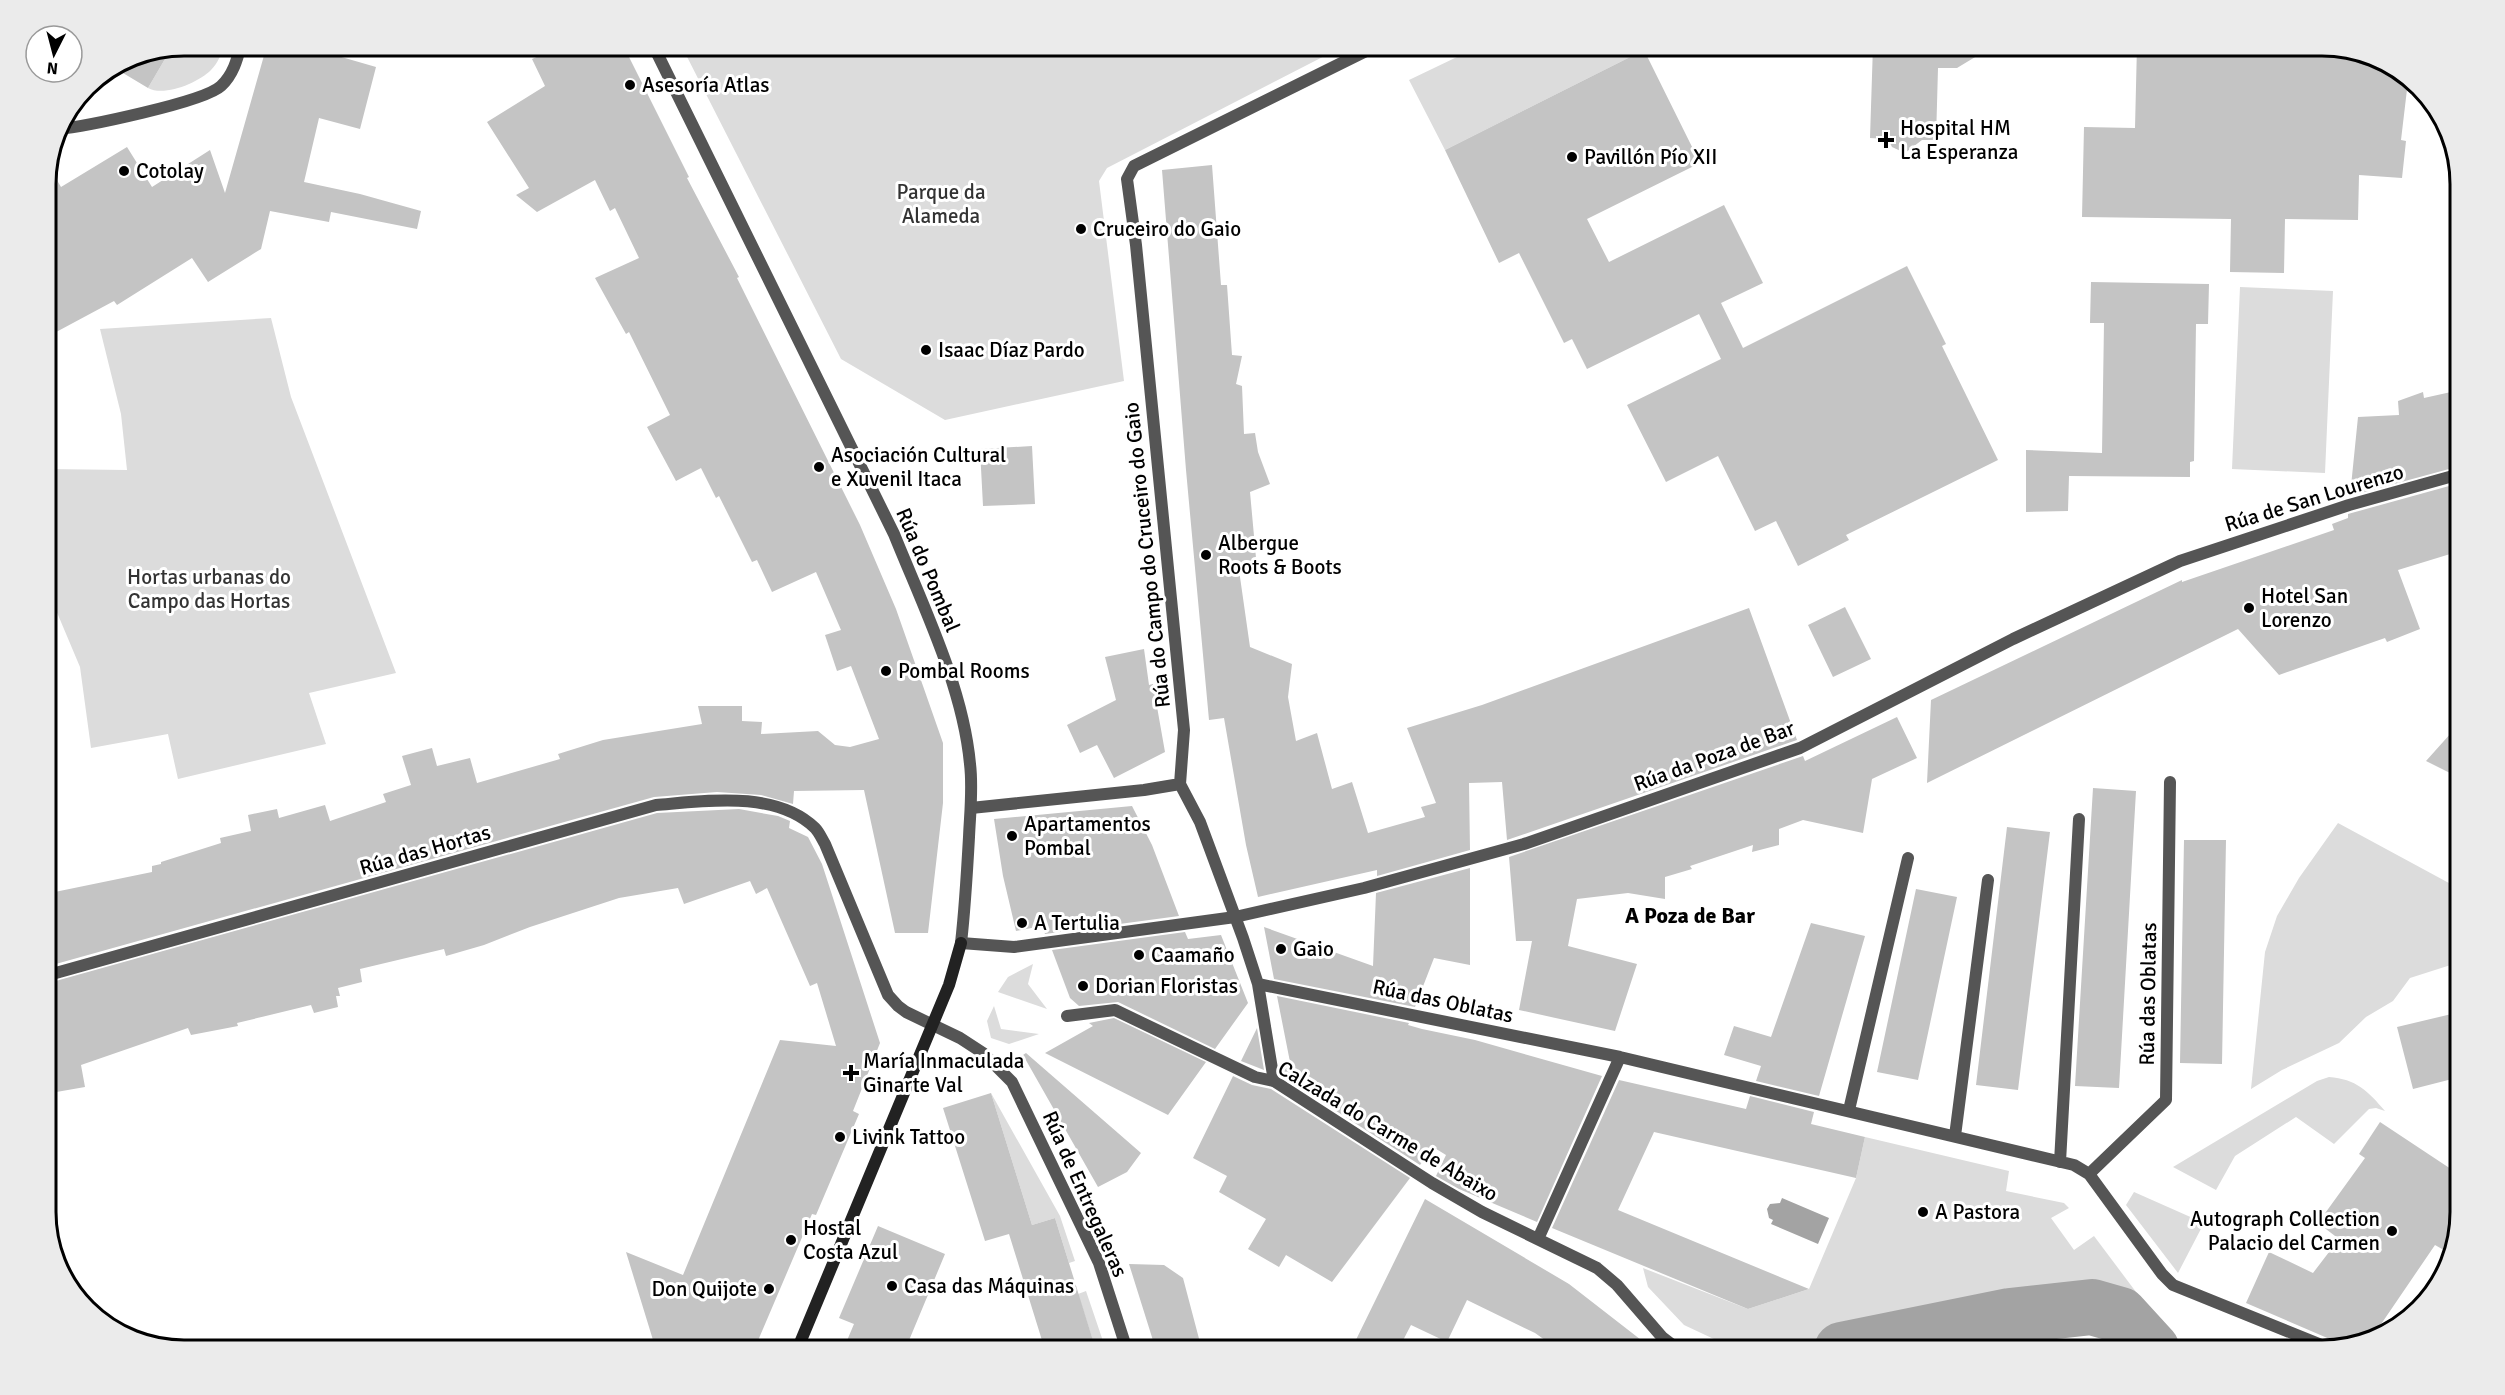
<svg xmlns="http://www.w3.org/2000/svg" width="2505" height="1395" viewBox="0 0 2505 1395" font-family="Signika,sans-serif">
	<rect width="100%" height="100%" fill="#fff"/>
	<path fill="#dcdcdc" d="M 184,45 L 225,45 C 221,54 218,63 211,70 C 198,83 164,97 148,88 L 172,47 Z
		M 681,45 L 1346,45 L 1107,168 L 1099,181 L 1124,381 L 945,420 L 841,359 Z
		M 1482,45 L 1642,45 L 1644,50 L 1445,150 L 1409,80 Z
		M 2240,287 L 2333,291 L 2325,473 L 2232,469 Z
		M 271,318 L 291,397 L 396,673 L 309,693 L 326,744 L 178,779 L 168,734 L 91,748 L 80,667 L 45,584 L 45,469 L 127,470 L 121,414 L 100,329 Z
		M 2338,823 L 2460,889 L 2460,962 L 2410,978 L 2393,1001 L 2366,1017 L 2339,1043 L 2282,1070 L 2251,1089 L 2265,952 L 2277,916 L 2299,878 Z
		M 1033,964 L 1028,984 L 1047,1009 L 998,992 L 1008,977 Z
		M 994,1006 L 1001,1029 L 1039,1034 L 1009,1044 L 991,1038 L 987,1021 Z
		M 2329,1077 C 2356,1079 2368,1091 2385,1111 L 2376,1108 L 2369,1109 L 2334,1144 L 2296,1117 L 2235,1156 L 2216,1190 L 2173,1167 L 2317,1081 Z
		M 991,1093 L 1060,1216 L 1075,1261 L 1069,1263 L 1055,1218 L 1032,1225 Z
		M 1865,1137 L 2009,1171 L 2006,1191 L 2064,1203 L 2069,1208 L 2051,1218 L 2074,1250 L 2094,1236 L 2142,1300 L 2131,1313 L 2092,1289 L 2042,1293 L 1807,1345 L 1742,1347 L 1716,1340 L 1684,1325 L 1648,1287 L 1643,1268 L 1748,1309 L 1809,1289 L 1856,1178 Z
		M 2134,1192 L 2204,1223 L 2178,1273 L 2126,1205 Z
		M 1086,1291 L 1106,1350 L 1096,1350 L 1078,1294 Z"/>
	<path fill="#a3a3a3" d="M 1782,1198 L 1829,1218 L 1818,1244 L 1771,1224 L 1773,1220 L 1769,1218 L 1767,1209 L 1770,1204 L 1780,1203 Z"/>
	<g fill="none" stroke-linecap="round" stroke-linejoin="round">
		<path stroke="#a3a3a3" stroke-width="56" d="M 1842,1350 L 2010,1316 L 2092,1307 L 2120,1315 L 2152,1350"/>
	</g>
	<path fill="#c4c4c4" d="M 267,45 L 300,45 L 376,67 L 360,129 L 319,118 L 304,182 L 360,194 L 421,211 L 417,229 L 331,212 L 329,222 L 270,211 L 261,249 L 208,282 L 192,258 L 117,305 L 114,301 L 45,338 L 45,175 L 48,165 L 61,187 L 127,147 L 152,187 L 210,150 L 225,193 Z
		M 563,45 L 623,45 L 689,177 L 687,178 L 739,277 L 737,278 L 860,525 L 896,609 L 943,743 L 943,803 L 928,933 L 895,933 L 864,790 L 794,791 L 793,804 L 761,795 L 717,792 L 654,797 L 45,967 L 45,894 L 152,872 L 152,866 L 161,864 L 161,862 L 221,843 L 220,838 L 251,831 L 248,815 L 277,809 L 279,818 L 325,805 L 330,821 L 386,802 L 383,794 L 411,785 L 402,756 L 432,748 L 437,766 L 470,758 L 477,783 L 560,759 L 558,754 L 603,740 L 702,724 L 698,706 L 742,706 L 742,721 L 762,722 L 761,734 L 818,731 L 835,745 L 850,747 L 879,739 L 851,666 L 837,671 L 825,635 L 841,630 L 816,572 L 772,592 L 757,560 L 752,562 L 719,496 L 716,498 L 701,468 L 676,481 L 647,427 L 670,415 L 629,332 L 626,334 L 595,278 L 639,258 L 615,208 L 610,211 L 595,180 L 537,212 L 516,195 L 529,188 L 487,122 L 545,86 L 532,59 Z
		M 1873,45 L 1995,45 L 1957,68 L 1938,68 L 1936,140 L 1922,140 L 1905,153 L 1892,147 L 1888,139 L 1870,138 Z
		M 2137,45 L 2321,45 L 2390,63 L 2408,81 L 2401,140 L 2406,141 L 2402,178 L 2359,175 L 2358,220 L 2285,219 L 2284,273 L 2230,272 L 2231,219 L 2082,217 L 2084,127 L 2135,128 Z
		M 172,47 L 148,88 L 113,67 L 131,55 Z
		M 1644,50 L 1700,163 L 1587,219 L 1609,262 L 1724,205 L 1763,283 L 1721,303 L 1743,348 L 1907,266 L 1946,344 L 1942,346 L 1998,460 L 1846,535 L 1849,540 L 1798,566 L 1776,521 L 1755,531 L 1718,456 L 1666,482 L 1627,405 L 1721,359 L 1699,314 L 1587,369 L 1572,339 L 1564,343 L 1519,253 L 1499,263 L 1445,150 Z
		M 1212,165 L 1221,285 L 1227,285 L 1232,355 L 1242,356 L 1236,384 L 1242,386 L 1244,434 L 1255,433 L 1258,452 L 1270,484 L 1250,492 L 1257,569 L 1239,570 L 1250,647 L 1292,664 L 1288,697 L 1296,741 L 1317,733 L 1332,789 L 1352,782 L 1368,833 L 1425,817 L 1421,807 L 1436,803 L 1407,728 L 1482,705 L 1749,608 L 1797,740 L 1507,840 L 1502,782 L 1469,783 L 1470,850 L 1377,876 L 1377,870 L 1258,897 L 1246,845 L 1224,718 L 1209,720 L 1186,470 L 1162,170 Z
		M 2091,282 L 2209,284 L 2208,324 L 2196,324 L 2194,461 L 2190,462 L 2190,477 L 2069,476 L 2068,511 L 2026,512 L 2026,450 L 2102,453 L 2104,323 L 2090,323 Z
		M 2460,390 L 2460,466 L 2350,496 L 2358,417 L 2399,415 L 2398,401 L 2423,392 L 2424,398 Z
		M 1032,446 L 1035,504 L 983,506 L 980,449 Z
		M 2460,483 L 2460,551 L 2398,570 L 2420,629 L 2387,642 L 2385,638 L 2279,675 L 2238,629 L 1927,783 L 1931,700 L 2182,580 L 2182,582 L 2334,530 L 2332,524 L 2348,518 L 2348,514 Z
		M 1845,607 L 1871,659 L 1833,677 L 1808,625 Z
		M 1144,649 L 1149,685 L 1153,684 L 1165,752 L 1114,778 L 1097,745 L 1080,753 L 1067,725 L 1116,700 L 1105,657 Z
		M 1897,717 L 1917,758 L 1872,779 L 1863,833 L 1803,820 L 1779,829 L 1779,845 L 1752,852 L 1753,845 L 1690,866 L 1692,869 L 1665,877 L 1665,899 L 1628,893 L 1577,899 L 1568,946 L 1637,964 L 1615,1031 L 1519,1010 L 1532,941 L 1516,941 L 1509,857 L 1803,756 L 1805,761 Z
		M 2460,723 L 2460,778 L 2426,761 Z
		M 2093,788 L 2136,791 L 2119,1088 L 2075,1086 Z
		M 1132,806 L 1152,845 L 1179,916 L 1045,934 L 1042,926 L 1016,931 L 1003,876 L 994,819 Z
		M 739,809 L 778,816 L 790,821 L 789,828 L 808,837 L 822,864 L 880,1043 L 853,1111 L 859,1114 L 816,1215 L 812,1214 L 754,1350 L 680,1350 L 653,1340 L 626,1252 L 683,1275 L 780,1040 L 836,1046 L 817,983 L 810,986 L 767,888 L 756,894 L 750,881 L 684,904 L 678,888 L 619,898 L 530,927 L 484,945 L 446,956 L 444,949 L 360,969 L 362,982 L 338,988 L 340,996 L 336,996 L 338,1007 L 314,1013 L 311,1005 L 237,1023 L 238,1026 L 191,1035 L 188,1028 L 81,1065 L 85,1087 L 45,1094 L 45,984 L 657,813 Z
		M 2007,827 L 2050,832 L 2018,1090 L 1976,1085 Z
		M 2184,840 L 2226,840 L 2222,1064 L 2180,1063 Z
		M 1470,868 L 1470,965 L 1434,958 L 1415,1007 L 1274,979 L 1264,927 L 1373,966 L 1376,893 Z
		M 1916,889 L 1957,897 L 1918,1080 L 1877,1072 Z
		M 1811,923 L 1865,936 L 1819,1096 L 1756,1081 L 1761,1066 L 1724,1055 L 1734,1026 L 1771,1037 Z
		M 1185,932 L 1188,939 L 1221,935 L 1248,1003 L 1215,1049 L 1118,1002 L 1079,1006 L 1070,998 L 1052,950 Z
		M 1277,996 L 1409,1023 L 1408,1025 L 1422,1029 L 1475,1040 L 1602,1076 L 1537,1222 L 1459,1189 L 1436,1176 L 1446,1155 L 1433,1147 L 1420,1165 L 1282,1076 L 1280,1070 L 1291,1067 Z
		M 2460,1012 L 2460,1077 L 2413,1089 L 2397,1027 Z
		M 1114,1018 L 1206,1062 L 1168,1115 L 1045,1053 L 1093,1026 L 1089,1023 Z
		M 1257,1028 L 1264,1070 L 1241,1061 Z
		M 1026,1053 L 1141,1153 L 1127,1172 L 1098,1187 L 1023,1055 Z
		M 1233,1076 L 1252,1085 L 1271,1089 L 1410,1178 L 1332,1282 L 1286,1255 L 1279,1267 L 1248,1249 L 1266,1219 L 1219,1192 L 1227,1176 L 1193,1158 Z
		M 1619,1080 L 1746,1109 L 1750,1096 L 1814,1112 L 1811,1124 L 1865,1137 L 1856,1178 L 1654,1132 L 1618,1210 L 1809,1289 L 1748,1309 L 1552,1228 Z
		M 991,1093 L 1032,1225 L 1055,1218 L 1096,1350 L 1045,1350 L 1009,1234 L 985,1241 L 943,1108 Z
		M 2380,1122 L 2460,1175 L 2460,1211 L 2449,1253 L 2435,1245 L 2373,1336 L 2337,1346 L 2332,1340 L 2246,1303 L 2269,1252 L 2313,1273 L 2339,1239 L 2318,1223 L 2365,1158 L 2359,1154 Z
		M 1425,1199 L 1569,1284 L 1654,1350 L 1559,1350 L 1535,1333 L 1467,1300 L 1447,1342 L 1411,1325 L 1398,1350 L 1351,1350 Z
		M 878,1226 L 945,1254 L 905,1350 L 843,1350 L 854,1324 L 839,1318 Z
		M 1129,1264 L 1164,1265 L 1183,1278 L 1202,1350 L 1156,1350 Z"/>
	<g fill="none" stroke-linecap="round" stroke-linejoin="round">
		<path stroke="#555" stroke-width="12" d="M 1067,1016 L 1115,1010 L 1255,1077 L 1274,1081"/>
		<path stroke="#555" stroke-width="12" d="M 1378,45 L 1134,166 L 1127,179 L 1136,245 L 1184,730 L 1180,784 L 1200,822 L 1243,938 L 1258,984 L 1274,1081 L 1432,1183 L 1482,1212 L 1597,1268 L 1617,1285 L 1662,1337 L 1679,1350
			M 57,129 C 84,127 204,102 221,86 C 233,75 237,60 241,45
			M 971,808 L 1144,790 L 1180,784
			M 961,943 L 1014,947 L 1235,917 L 1364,888 L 1524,844 L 1800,748 L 2013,639 L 2180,561 L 2349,505 L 2460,474
			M 45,976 L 656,805 C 705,801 776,790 815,828 C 819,832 822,839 825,844 L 888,995 L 898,1006 L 906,1012 L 960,1038 L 983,1053 L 1012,1082 L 1099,1263 L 1127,1350
			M 1258,984 L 1620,1057 L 2074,1165 L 2089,1174 L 2162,1274 L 2173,1285 L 2329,1348
			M 1849,1110 L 1908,858
			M 1955,1136 L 1988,880
			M 2060,1162 L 2079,819
			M 2089,1174 L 2166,1100 L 2170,782
			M 1538,1239 L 1620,1057"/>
		<path stroke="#555" stroke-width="12" d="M 653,45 L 894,534 C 923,606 963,687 970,764 C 973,788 970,813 969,837 C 967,873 965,908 961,943"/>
		<path stroke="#222" stroke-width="12" d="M 797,1350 L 949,985 L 961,943"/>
	</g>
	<g fill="#000" stroke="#fff" stroke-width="2">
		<circle cx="630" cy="85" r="6"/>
		<path d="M1883 131h6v6h6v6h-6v6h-6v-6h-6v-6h6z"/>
		<circle cx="1572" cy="157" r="6"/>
		<circle cx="124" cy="171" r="6"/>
		<circle cx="1081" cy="229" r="6"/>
		<circle cx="926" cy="350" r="6"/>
		<circle cx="819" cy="467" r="6"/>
		<circle cx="1206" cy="555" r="6"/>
		<circle cx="2249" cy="608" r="6"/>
		<circle cx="886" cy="671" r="6"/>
		<circle cx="1012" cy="836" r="6"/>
		<circle cx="1022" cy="923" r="6"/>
		<circle cx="1281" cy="949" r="6"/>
		<circle cx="1139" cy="955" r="6"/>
		<circle cx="1083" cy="986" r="6"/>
		<path d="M848 1064h6v6h6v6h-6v6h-6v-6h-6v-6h6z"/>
		<circle cx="840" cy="1137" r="6"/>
		<circle cx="1923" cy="1212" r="6"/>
		<circle cx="2392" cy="1231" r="6"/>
		<circle cx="791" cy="1240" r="6"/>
		<circle cx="892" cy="1286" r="6"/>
		<circle cx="769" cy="1289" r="6"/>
	</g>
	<g text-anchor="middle" stroke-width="6" stroke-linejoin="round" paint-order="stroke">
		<g font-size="21" fill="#000" stroke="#fff" text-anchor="start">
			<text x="642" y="92">Asesoría Atlas</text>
			<text x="1900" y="135">Hospital HM<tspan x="1900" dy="24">La Esperanza</tspan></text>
			<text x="1584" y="164">Pavillón Pío XII</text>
			<text x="136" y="178">Cotolay</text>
			<text x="1093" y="236">Cruceiro do Gaio</text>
			<text x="938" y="357">Isaac Díaz Pardo</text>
			<text x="831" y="462">Asociación Cultural<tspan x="831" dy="24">e Xuvenil Itaca</tspan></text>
			<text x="1218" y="550">Albergue<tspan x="1218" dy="24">Roots &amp; Boots</tspan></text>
			<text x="2261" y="603">Hotel San<tspan x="2261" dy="24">Lorenzo</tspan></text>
			<text x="898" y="678">Pombal Rooms</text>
			<text x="1024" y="831">Apartamentos<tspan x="1024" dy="24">Pombal</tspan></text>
			<text x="1034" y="930">A Tertulia</text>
			<text x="1293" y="956">Gaio</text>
			<text x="1151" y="962">Caamaño</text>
			<text x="1095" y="993">Dorian Floristas</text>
			<text x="863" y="1068">María Inmaculada<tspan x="863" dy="24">Ginarte Val</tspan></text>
			<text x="852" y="1144">Livink Tattoo</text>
			<text x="1935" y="1219">A Pastora</text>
			<text x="2380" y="1226" text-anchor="end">Autograph Collection<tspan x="2380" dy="24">Palacio del Carmen</tspan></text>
			<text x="803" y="1235">Hostal<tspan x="803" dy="24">Costa Azul</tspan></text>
			<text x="904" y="1293">Casa das Máquinas</text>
			<text x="757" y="1296" text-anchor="end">Don Quijote</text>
		</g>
		<g font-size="21" fill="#333" stroke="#fff">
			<text x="941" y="199">Parque da<tspan x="941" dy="24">Alameda</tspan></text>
			<text x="209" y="584">Hortas urbanas do<tspan x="209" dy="24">Campo das Hortas</tspan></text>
		</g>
		<g font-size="21" fill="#000" stroke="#fff">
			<text transform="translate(2314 498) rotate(-17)" y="7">Rúa de San Lourenzo</text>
			<text transform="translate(1147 555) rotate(-96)" y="7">Rúa do Campo do Cruceiro do Gaio</text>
			<text transform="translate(928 570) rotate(67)" y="7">Rúa do Pombal</text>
			<text transform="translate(1714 756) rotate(-20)" y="7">Rúa da Poza de Bar</text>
			<text transform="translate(425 850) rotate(-16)" y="7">Rúa das Hortas</text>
			<text transform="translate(2148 994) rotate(-89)" y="7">Rúa das Oblatas</text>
			<text transform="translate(1443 1001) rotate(12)" y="7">Rúa das Oblatas</text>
			<text transform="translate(1388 1131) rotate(31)" y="7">Calzada do Carme de Abaixo</text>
			<text transform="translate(1085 1194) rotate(66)" y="7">Rúa de Entregaleras</text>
		</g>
		<g font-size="22" font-weight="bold" fill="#000" stroke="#fff">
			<text x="1690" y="923">A Poza de Bar</text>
		</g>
	</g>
	<path d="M0 0H2505V1395H0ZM184 56H2322A128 128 0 0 1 2450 184V1212A128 128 0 0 1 2322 1340H184A128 128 0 0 1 56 1212V184A128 128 0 0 1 184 56Z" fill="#ebebeb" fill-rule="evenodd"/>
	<path fill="none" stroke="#000" stroke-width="3" d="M184 56H2322A128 128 0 0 1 2450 184V1212A128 128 0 0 1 2322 1340H184A128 128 0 0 1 56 1212V184A128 128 0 0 1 184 56Z"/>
	<g transform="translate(54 54) rotate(186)"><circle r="28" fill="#ffffff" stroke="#999999" stroke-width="1.5"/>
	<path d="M0-4.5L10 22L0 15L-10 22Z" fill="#000000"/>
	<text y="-9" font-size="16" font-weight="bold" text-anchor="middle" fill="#000000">N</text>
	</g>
</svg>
